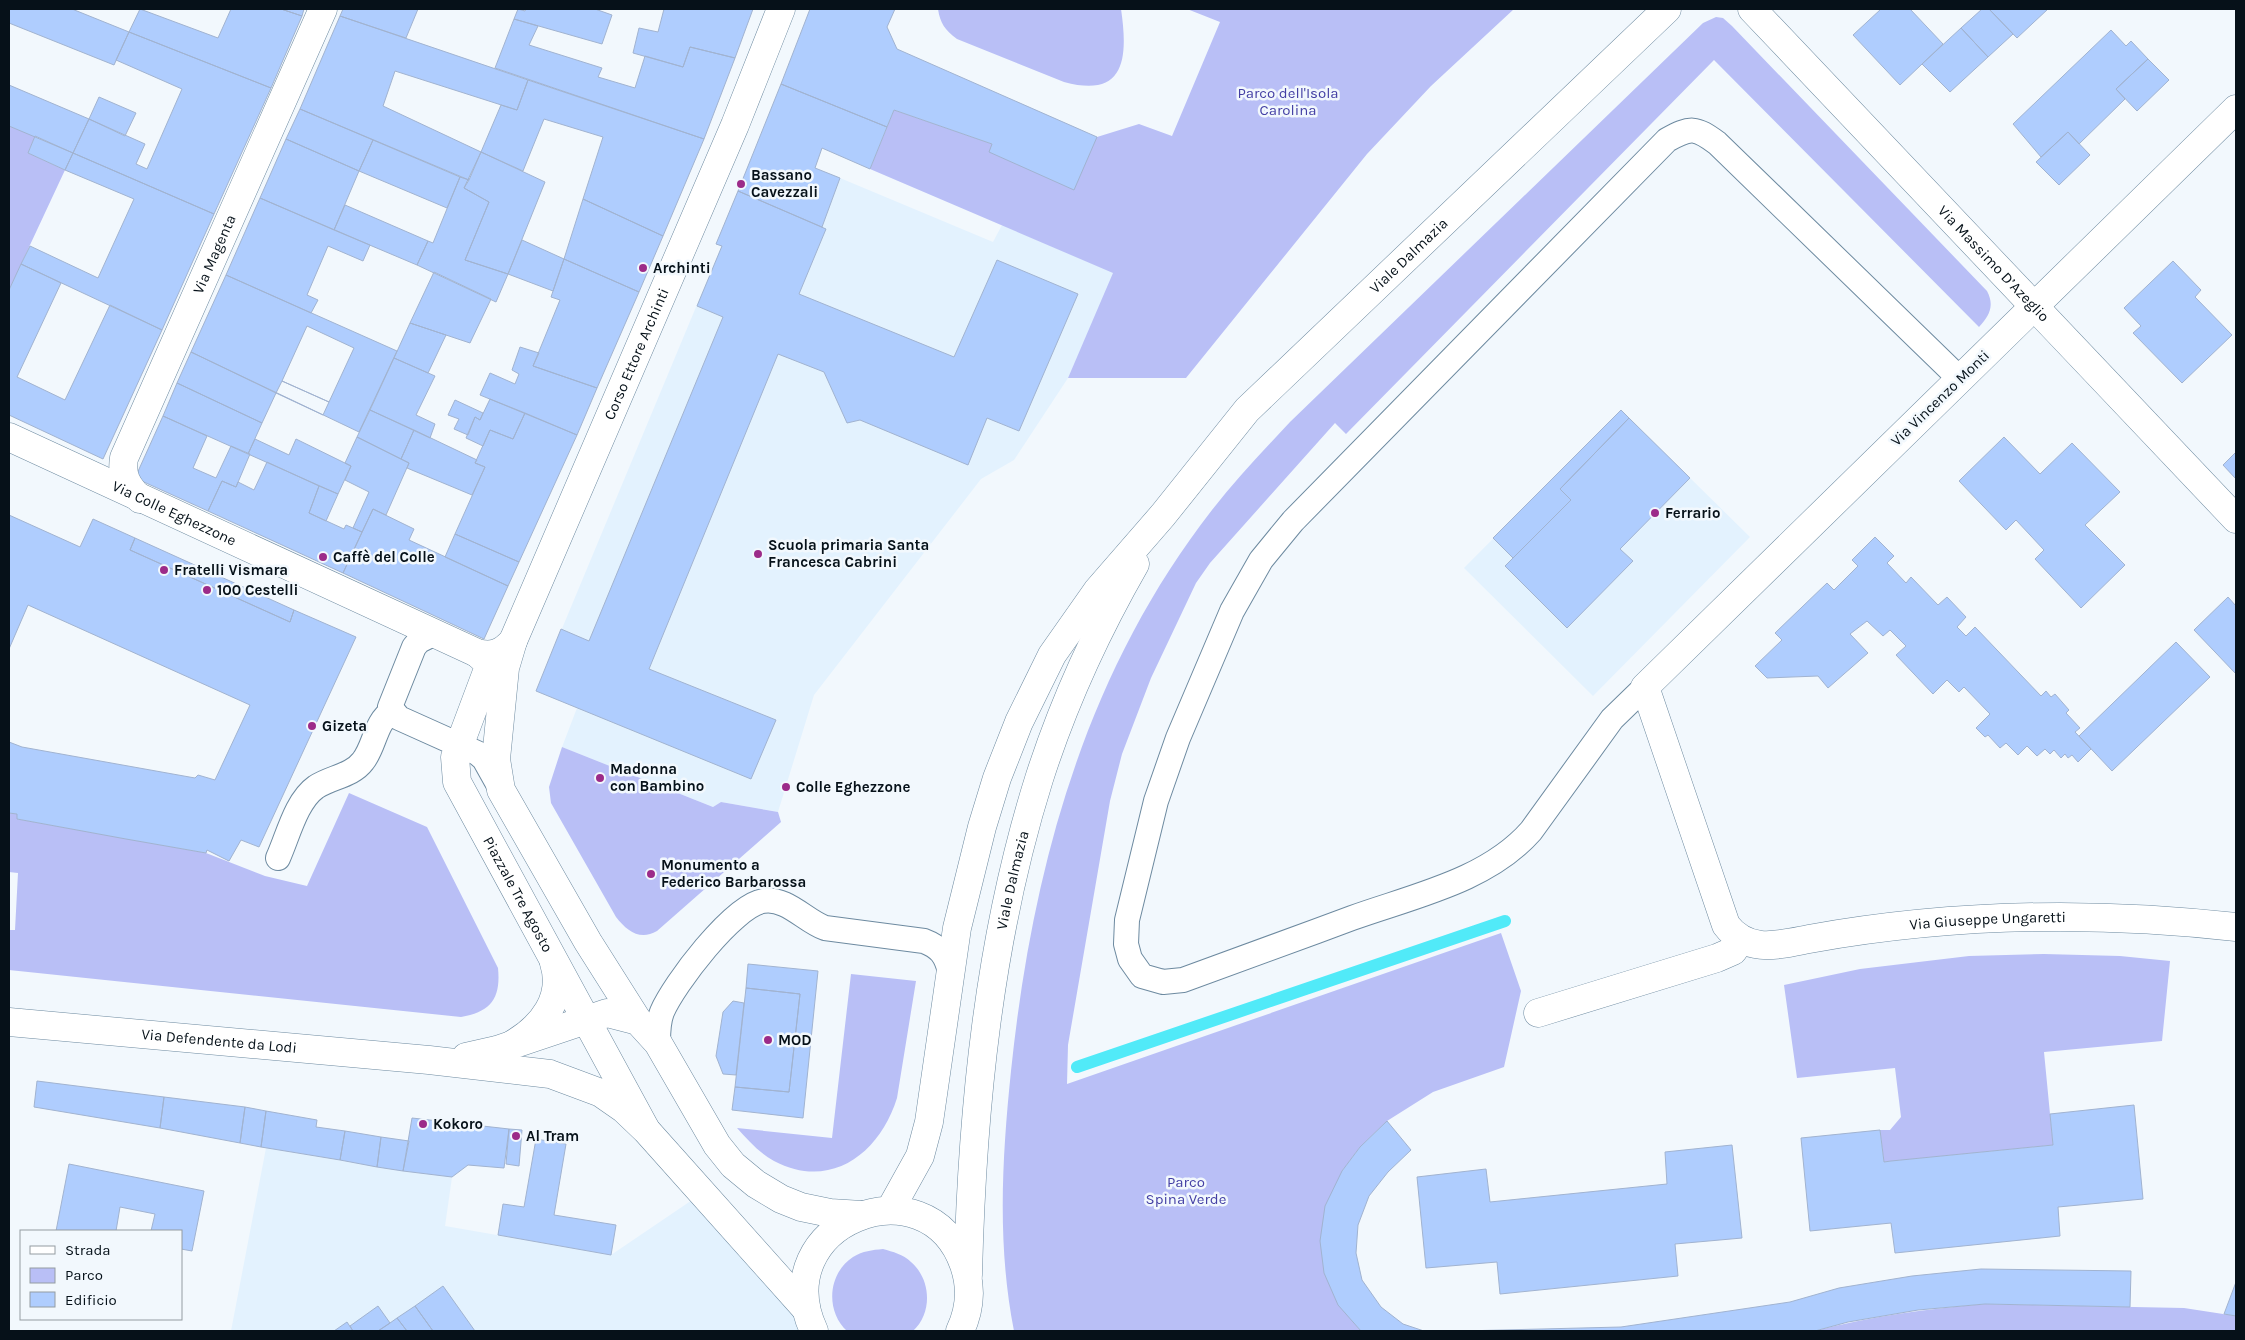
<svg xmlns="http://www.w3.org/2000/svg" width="2245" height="1340" viewBox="0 0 2245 1340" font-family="Karla,sans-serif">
	<rect width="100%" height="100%" fill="#f2f8fd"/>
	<path fill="#e3f2fe" d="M 840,178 L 993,242 L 1002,225 L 1114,273 L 1068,378 L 1014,460 L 981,479 L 814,695 L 778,812 L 721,802 L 713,807 L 562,747 L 577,708 L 536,691 L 721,247 L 716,244 L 738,191 L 821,227 Z
		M 1621,410 L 1750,537 L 1593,696 L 1464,568 Z
		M 266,1148 L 403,1171 L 452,1177 L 445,1226 L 611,1255 L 701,1194 L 809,1331 L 231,1331 Z"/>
	<path fill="#b9bff6" d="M 938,9 L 1121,9 C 1128,57 1126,99 1064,82 L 957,39 C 945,30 940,23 938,9 Z
		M 1187,9 L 1514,9 L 1431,86 L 1367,154 L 1186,378 L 1068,378 L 1113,273 L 870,169 L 894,110 L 992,144 L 1097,137 L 1139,124 L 1172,136 L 1220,22 Z
		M 1716,17 L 1723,18 L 1732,26 L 1987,291 C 1995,306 1989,316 1979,327 L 1714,60 L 1346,434 L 1335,423 L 1210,563 L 1196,583 L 1151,678 L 1122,754 L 1110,801 L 1068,1045 L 1067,1084 L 1501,933 L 1521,991 L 1504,1067 L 1433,1092 L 1387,1121 L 1360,1147 L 1342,1171 L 1339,1305 L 1361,1331 L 1014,1331 C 997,1245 1002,1158 1011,1071 C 1032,869 1085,673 1212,510 C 1236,479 1263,451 1290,422 L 1703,23 Z
		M 9,126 L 35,136 L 28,153 L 65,170 L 9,290 Z
		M 562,747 L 713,807 L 721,802 L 778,812 L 781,822 L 657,931 C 640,941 627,931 616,917 L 551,803 L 549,787 Z
		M 349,793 L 427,827 L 498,968 C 501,998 491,1012 461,1017 L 9,970 L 9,930 L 15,930 L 18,873 L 9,872 L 9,813 L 17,814 L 17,819 L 206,853 L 265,876 L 307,886 Z
		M 2044,954 L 2120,956 L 2170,961 L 2162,1041 L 2044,1052 L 2053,1145 L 1884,1162 L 1880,1130 L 1890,1130 L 1901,1117 L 1895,1068 L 1797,1078 L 1784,985 L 1860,969 L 1969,956 Z
		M 851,974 L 916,981 L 897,1098 C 880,1153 831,1191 774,1161 C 759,1153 748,1140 737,1128 L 832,1138 Z
		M 883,1249 C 893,1252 903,1254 911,1262 C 931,1279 933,1313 913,1331 L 847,1331 C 825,1311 828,1273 853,1257 C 863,1251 872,1250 883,1249 Z
		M 1985,1304 L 2184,1308 L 2236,1316 L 2236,1331 L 1815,1331 C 1871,1316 1927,1309 1985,1304 Z"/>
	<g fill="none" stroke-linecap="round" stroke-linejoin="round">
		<path stroke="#51eaf8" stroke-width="12" d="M 1077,1067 L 1505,921"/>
	</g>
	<path fill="#afcdfe" stroke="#a1b3d0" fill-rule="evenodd" d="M 9,9 L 72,9 L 129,32 L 114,65 L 9,23 Z
		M 140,9 L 218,38 L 231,9 L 281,9 L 302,16 L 271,88 L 129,32 Z
		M 281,9 L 304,9 L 302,16 Z
		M 343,9 L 418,9 L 406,38 L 340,16 Z
		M 518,9 L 525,11 L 526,9 L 595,9 L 612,15 L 602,44 L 514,19 Z
		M 664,9 L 753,9 L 735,58 L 690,47 L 683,67 L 633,53 L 639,28 L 658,32 Z
		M 810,9 L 895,9 L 887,27 L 897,49 L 1097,137 L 1074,190 L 989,152 L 992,144 L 894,110 L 887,127 L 781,84 Z
		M 1881,9 L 1910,9 L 1943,44 L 1900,85 L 1853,35 Z
		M 1982,9 L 1989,9 L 2013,34 L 1988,57 L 1961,28 Z
		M 1989,9 L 2048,9 L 2017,38 Z
		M 340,16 L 528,80 L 517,110 L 395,71 L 383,106 L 481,152 L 469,180 L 300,109 Z
		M 514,19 L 538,26 L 529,45 L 602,68 L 598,77 L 635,88 L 645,56 L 683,67 L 690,47 L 735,58 L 704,139 L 495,68 Z
		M 1961,28 L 1988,57 L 1950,92 L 1922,64 Z
		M 2111,30 L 2126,46 L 2131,41 L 2148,59 L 2116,89 L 2125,99 L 2079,144 L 2068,132 L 2041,157 L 2013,124 Z
		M 129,32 L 271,88 L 214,214 L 73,153 L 89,119 L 145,144 L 136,164 L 147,169 L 182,89 L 116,60 Z
		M 2148,59 L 2169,80 L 2137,111 L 2116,89 Z
		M 528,80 L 704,139 L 663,236 L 583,199 L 603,137 L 544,119 L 523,171 L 481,152 L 501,105 L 517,110 Z
		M 781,84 L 887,127 L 870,169 L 822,148 L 815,168 L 840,178 L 822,227 L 738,191 Z
		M 9,85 L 89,119 L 73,153 L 9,126 Z
		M 99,97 L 136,113 L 125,136 L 89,119 Z
		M 300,109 L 373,140 L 359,171 L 286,139 Z
		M 2068,132 L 2090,155 L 2059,185 L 2036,162 Z
		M 35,136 L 73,153 L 65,170 L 28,153 Z
		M 286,139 L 359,171 L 334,230 L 260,198 Z
		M 373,140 L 460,177 L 447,208 L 359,171 Z
		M 481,152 L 545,182 L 508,274 L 465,260 L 489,202 L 464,188 Z
		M 73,153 L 214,214 L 162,330 L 21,264 L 30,246 L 98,278 L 134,199 L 65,170 Z
		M 460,177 L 469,180 L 464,188 L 489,202 L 465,260 L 508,274 L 496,302 L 417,265 L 428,241 L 433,243 Z
		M 738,191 L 826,229 L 799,294 L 954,357 L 997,260 L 1078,294 L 1019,431 L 987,418 L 968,465 L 860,420 L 847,423 L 824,372 L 778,354 L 649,669 L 776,720 L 751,779 L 536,691 L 561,629 L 589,641 L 723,317 L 697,306 L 722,246 L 716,244 Z
		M 260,198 L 370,245 L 363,261 L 328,246 L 307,295 L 318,300 L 311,313 L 226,275 Z
		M 583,199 L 663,236 L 639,292 L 564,259 Z
		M 345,205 L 428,241 L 417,265 L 334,230 Z
		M 522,240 L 564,259 L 553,291 L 508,274 Z
		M 564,259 L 639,292 L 597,388 L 533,366 L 560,300 L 551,297 Z
		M 2173,261 L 2201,290 L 2195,297 L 2232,335 L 2182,383 L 2133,333 L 2141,326 L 2124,308 Z
		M 21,264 L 61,283 L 17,377 L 65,400 L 110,305 L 162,330 L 103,459 L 9,415 L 9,290 Z
		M 434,272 L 491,299 L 470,343 L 410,323 Z
		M 226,275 L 397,351 L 359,432 L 191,352 ZM 307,326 L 354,348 L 329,402 L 282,381 Z
		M 410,323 L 446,335 L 428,373 L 394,358 Z
		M 520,347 L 539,353 L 533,366 L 597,388 L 577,435 L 480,395 L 490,373 L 515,384 L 519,374 L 512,370 Z
		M 191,352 L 276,393 L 262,423 L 177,383 Z
		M 394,358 L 435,376 L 416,415 L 435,424 L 430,438 L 370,410 Z
		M 282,381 L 329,402 L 323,415 L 276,393 Z
		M 177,383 L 262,423 L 248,454 L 163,416 Z
		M 490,399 L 525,413 L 513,439 L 490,430 L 483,446 L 466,438 L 475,417 L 480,420 Z
		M 455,400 L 483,413 L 480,420 L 475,417 L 468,435 L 454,429 L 459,419 L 448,415 Z
		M 370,410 L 414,430 L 401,459 L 357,437 Z
		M 1621,410 L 1629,418 L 1560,489 L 1571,500 L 1513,558 L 1493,538 Z
		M 525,413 L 577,435 L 519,562 L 455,534 L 485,467 L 475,463 L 490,430 L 513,439 Z
		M 163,416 L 207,436 L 193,468 L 216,478 L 231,446 L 250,454 L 236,487 L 222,481 L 208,511 L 135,478 Z
		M 1629,418 L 1690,478 L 1620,549 L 1633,561 L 1567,628 L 1505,566 L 1571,500 L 1560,489 Z
		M 414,430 L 477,460 L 475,463 L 485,467 L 472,495 L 407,468 L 409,463 L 401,459 Z
		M 357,437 L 409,463 L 386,515 L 373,509 L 362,532 L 353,528 L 369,492 L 345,480 L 351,466 L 345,463 Z
		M 2004,437 L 2040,474 L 2072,443 L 2120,492 L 2085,525 L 2125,565 L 2081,608 L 2035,559 L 2044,550 L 2016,520 L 2006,530 L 1959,481 Z
		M 255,439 L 289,455 L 296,439 L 351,466 L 338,494 L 248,454 Z
		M 2236,452 L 2236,479 L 2223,465 Z
		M 267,462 L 319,486 L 309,513 L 344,529 L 346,525 L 362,532 L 343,573 L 208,511 L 222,481 L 236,487 L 238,482 L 254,490 Z
		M 319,486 L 338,494 L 326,521 L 309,513 Z
		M 373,509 L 414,529 L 409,540 L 508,586 L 484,639 L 343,573 Z
		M 9,515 L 80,547 L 93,519 L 135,538 L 130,550 L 290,622 L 294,610 L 356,637 L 259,847 L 241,840 L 229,861 L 207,850 L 206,853 L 126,839 L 17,819 L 17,814 L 9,813 L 9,742 L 22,747 L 195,778 L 198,775 L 215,780 L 250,705 L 28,605 L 9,649 Z
		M 455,534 L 519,562 L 508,586 L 445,557 Z
		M 1875,537 L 1894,556 L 1887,563 L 1906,583 L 1911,577 L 1938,605 L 1947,597 L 1966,617 L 1957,627 L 1966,636 L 1975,627 L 2041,696 L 2046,691 L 2051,697 L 2055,694 L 2069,710 L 2066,713 L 2080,728 L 2075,732 L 2091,749 L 2078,762 L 2072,755 L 2068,758 L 2065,754 L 2061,758 L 2054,750 L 2050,754 L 2045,749 L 2037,756 L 2027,746 L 2018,755 L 2006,743 L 2000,748 L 1988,735 L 1985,737 L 1976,728 L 1990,714 L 1964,687 L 1959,692 L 1947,680 L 1933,694 L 1896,655 L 1906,646 L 1890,630 L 1883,636 L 1867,621 L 1850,634 L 1868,653 L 1828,688 L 1818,676 L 1767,678 L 1755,666 L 1782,640 L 1775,633 L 1827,583 L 1834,590 L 1858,566 L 1852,560 Z
		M 135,538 L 294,610 L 290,622 L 130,550 Z
		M 2228,597 L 2236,606 L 2236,674 L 2194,630 Z
		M 2176,642 L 2210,677 L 2112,771 L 2079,736 Z
		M 748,964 L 818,971 L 803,1118 L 732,1110 L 735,1087 L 789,1092 L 800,994 L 746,988 Z
		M 746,988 L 800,994 L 789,1092 L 735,1087 Z
		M 733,1001 L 744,1003 L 736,1075 L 723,1074 L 716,1056 L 723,1012 Z
		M 37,1081 L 164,1097 L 160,1128 L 34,1107 Z
		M 164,1097 L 245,1107 L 240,1143 L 160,1128 Z
		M 2134,1105 L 2143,1199 L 2058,1207 L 2060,1236 L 1895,1253 L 1891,1223 L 1810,1231 L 1801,1138 L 1880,1130 L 1884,1162 L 1891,1161 L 2053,1145 L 2050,1114 Z
		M 245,1107 L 266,1111 L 261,1147 L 240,1143 Z
		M 266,1111 L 317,1120 L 316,1127 L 345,1131 L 340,1160 L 261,1147 Z
		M 412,1118 L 509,1129 L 504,1168 L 468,1165 L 452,1177 L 403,1171 Z
		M 1387,1121 L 1411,1150 L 1388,1172 L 1369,1196 L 1358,1225 L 1356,1253 L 1362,1280 L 1381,1307 L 1403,1324 L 1424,1331 L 1361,1331 L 1338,1305 L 1324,1273 L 1320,1241 L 1325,1206 L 1342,1171 L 1360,1147 Z
		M 509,1129 L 522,1130 L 519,1166 L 506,1164 Z
		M 345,1131 L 381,1137 L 377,1167 L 340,1160 Z
		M 381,1137 L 409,1141 L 403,1171 L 377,1167 Z
		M 536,1139 L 566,1144 L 554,1215 L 616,1225 L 611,1255 L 498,1235 L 503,1204 L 524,1207 Z
		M 1732,1145 L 1742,1238 L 1675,1244 L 1678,1276 L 1500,1294 L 1497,1262 L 1426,1268 L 1417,1177 L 1486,1169 L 1490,1202 L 1667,1184 L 1665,1152 Z
		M 69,1164 L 204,1191 L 192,1251 L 181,1249 L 181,1231 L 151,1231 L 155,1214 L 120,1207 L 116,1231 L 56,1231 Z
		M 1981,1269 L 2131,1271 L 2130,1307 L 1985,1304 L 1918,1310 L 1848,1322 L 1815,1331 L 1462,1331 L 1621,1327 L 1790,1302 L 1839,1288 L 1912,1276 Z
		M 2236,1282 L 2236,1316 L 2224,1314 Z
		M 443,1286 L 475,1331 L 433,1331 L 415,1306 Z
		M 378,1306 L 390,1323 L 378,1331 L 353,1331 L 350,1326 Z
		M 415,1306 L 433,1331 L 407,1331 L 397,1318 Z
		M 397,1318 L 407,1331 L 378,1331 L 390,1323 Z
		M 347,1322 L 353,1331 L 334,1331 Z"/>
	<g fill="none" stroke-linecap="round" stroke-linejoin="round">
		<defs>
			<path id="lane" d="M 433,634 L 419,641 L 414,647 L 390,707 L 399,718 L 477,753 L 484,759 L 498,784
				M 1645,687 L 1612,719 L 1531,831 C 1487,881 1413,896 1352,918 C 1296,939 1240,959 1183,980 L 1163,982 L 1142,976 L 1130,959 L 1126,944 L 1127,920 L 1156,801 L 1178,738 L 1232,611 L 1261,560 L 1293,521 L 1667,140 C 1691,127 1695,127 1717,143 L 1960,379
				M 278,858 C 288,836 296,801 316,787 C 331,777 352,776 363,761 C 375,746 375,722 392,711
				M 658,1043 C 658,1033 658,1022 662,1012 C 674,984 733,906 763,901 C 787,897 805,921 825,928 L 924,941 C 940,947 946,955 950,972"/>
			<g id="street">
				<path id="s1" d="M 1752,9 L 2236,519"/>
				<path id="s2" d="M 2236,109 L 1645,687 L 1726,925 C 1748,954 1778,945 1809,939 C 1948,914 2095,911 2236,927"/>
				<path id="s3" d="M 9,437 L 477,653 C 493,657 502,653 513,641"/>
				<path id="s4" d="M 140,499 C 127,486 121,476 124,458 L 323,9"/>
				<path id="s5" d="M 478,654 L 487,662 L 488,669 L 455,757 L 457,782 L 645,1128"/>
				<path d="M 1538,1013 L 1717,958 L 1733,951 L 1741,939"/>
				<path id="s6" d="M 638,1021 L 588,942 L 501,790 L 496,759 L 505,668 L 513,641 L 735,125 L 781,9"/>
				<path d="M 513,1044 C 542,1027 565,998 554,963"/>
			</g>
			<g id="secondary">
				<path id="s7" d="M 9,1022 L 429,1060 L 550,1074 L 601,1093 L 624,1109 L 646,1130 L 806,1309"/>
				<path d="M 466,1057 L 497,1050 L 607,1013 L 638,1021 L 658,1043 L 717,1145 L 733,1165 L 756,1184 L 781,1199 L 801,1207 L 830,1213 L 862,1215"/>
				<path id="s8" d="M 890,1210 L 920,1156 L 929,1122 L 957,928 L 982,827 L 997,778 L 1019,722 L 1052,655 L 1097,591 L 1163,515 L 1247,410 L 1667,9"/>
				<path id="s9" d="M 968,1275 C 972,1109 989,938 1039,779 C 1063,704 1096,632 1135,564"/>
				<path d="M 814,1331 C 764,1223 927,1159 964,1265 C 972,1288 970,1310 960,1331"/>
			</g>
		</defs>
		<use href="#lane" stroke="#6d8aa0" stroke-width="26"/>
		<use href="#street" stroke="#6d8aa0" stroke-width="29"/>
		<use href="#secondary" stroke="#6d8aa0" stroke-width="29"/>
		<use href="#lane" stroke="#fff" stroke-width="24"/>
		<use href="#street" stroke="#fff" stroke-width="28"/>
		<use href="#secondary" stroke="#fff" stroke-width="28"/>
	</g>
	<g fill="#9c2b89" stroke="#f2f8fd" stroke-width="2">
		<circle cx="741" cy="184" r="5"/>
		<circle cx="643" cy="268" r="5"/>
		<circle cx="1655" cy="513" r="5"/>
		<circle cx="758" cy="554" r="5"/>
		<circle cx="323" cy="557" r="5"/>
		<circle cx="164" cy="570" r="5"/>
		<circle cx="207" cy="590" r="5"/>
		<circle cx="312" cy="726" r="5"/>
		<circle cx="600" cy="778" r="5"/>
		<circle cx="786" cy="787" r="5"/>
		<circle cx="651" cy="874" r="5"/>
		<circle cx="768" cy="1040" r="5"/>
		<circle cx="423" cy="1124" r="5"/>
		<circle cx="516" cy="1136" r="5"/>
	</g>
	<g text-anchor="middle" stroke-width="5" stroke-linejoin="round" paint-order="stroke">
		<g font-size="15" fill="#433fa4" stroke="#f2f8fd">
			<text x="1288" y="98">Parco dell'Isola<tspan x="1288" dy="17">Carolina</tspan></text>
			<text x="1186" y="1187">Parco<tspan x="1186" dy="17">Spina Verde</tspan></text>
		</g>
		<g font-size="15" font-weight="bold" fill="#061119" stroke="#f2f8fd" text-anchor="start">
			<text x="751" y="180">Bassano<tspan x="751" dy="17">Cavezzali</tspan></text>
			<text x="653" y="273">Archinti</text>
			<text x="1665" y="518">Ferrario</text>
			<text x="768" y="550">Scuola primaria Santa<tspan x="768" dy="17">Francesca Cabrini</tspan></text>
			<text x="333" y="562">Caffè del Colle</text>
			<text x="174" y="575">Fratelli Vismara</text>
			<text x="217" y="595">100 Cestelli</text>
			<text x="322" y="731">Gizeta</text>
			<text x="610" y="774">Madonna<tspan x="610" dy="17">con Bambino</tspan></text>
			<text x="796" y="792">Colle Eghezzone</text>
			<text x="661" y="870">Monumento a<tspan x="661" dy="17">Federico Barbarossa</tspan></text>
			<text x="778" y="1045">MOD</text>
			<text x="433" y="1129">Kokoro</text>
			<text x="526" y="1141">Al Tram</text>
		</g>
		<g font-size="15" fill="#061119" stroke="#f2f8fd">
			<text dy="5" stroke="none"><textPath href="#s4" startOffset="269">Via Magenta</textPath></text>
			<text dy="5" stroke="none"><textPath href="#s8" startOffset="1120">Viale Dalmazia</textPath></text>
			<text dy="5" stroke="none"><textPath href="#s1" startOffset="351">Via Massimo D’Azeglio</textPath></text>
			<text dy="5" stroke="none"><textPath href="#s6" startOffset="732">Corso Ettore Archinti</textPath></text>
			<text transform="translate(1940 398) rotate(-44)" y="5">Via Vincenzo Monti</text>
			<text dy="5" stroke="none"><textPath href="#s3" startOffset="182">Via Colle Eghezzone</textPath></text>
			<text dy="5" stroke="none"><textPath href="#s9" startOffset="398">Viale Dalmazia</textPath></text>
			<text dy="5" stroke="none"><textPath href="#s5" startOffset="266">Piazzale Tre Agosto</textPath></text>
			<text dy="5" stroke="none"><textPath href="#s2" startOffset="1348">Via Giuseppe Ungaretti</textPath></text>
			<text dy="5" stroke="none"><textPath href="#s7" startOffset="211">Via Defendente da Lodi</textPath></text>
		</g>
	</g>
	<rect width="2245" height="1340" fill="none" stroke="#061119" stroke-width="20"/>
	<rect x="20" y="1230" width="162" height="90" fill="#f2f8fd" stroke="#949ca2"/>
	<rect x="30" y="1246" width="25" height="8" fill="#ffffff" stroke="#949ca2"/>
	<text x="65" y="1255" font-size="15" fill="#061119">Strada</text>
	<rect x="30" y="1268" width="25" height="15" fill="#b9bff6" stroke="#949ca2"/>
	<text x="65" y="1280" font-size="15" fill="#061119">Parco</text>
	<rect x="30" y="1292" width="25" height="15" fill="#afcdfe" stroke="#949ca2"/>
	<text x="65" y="1305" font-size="15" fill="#061119">Edificio</text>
</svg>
